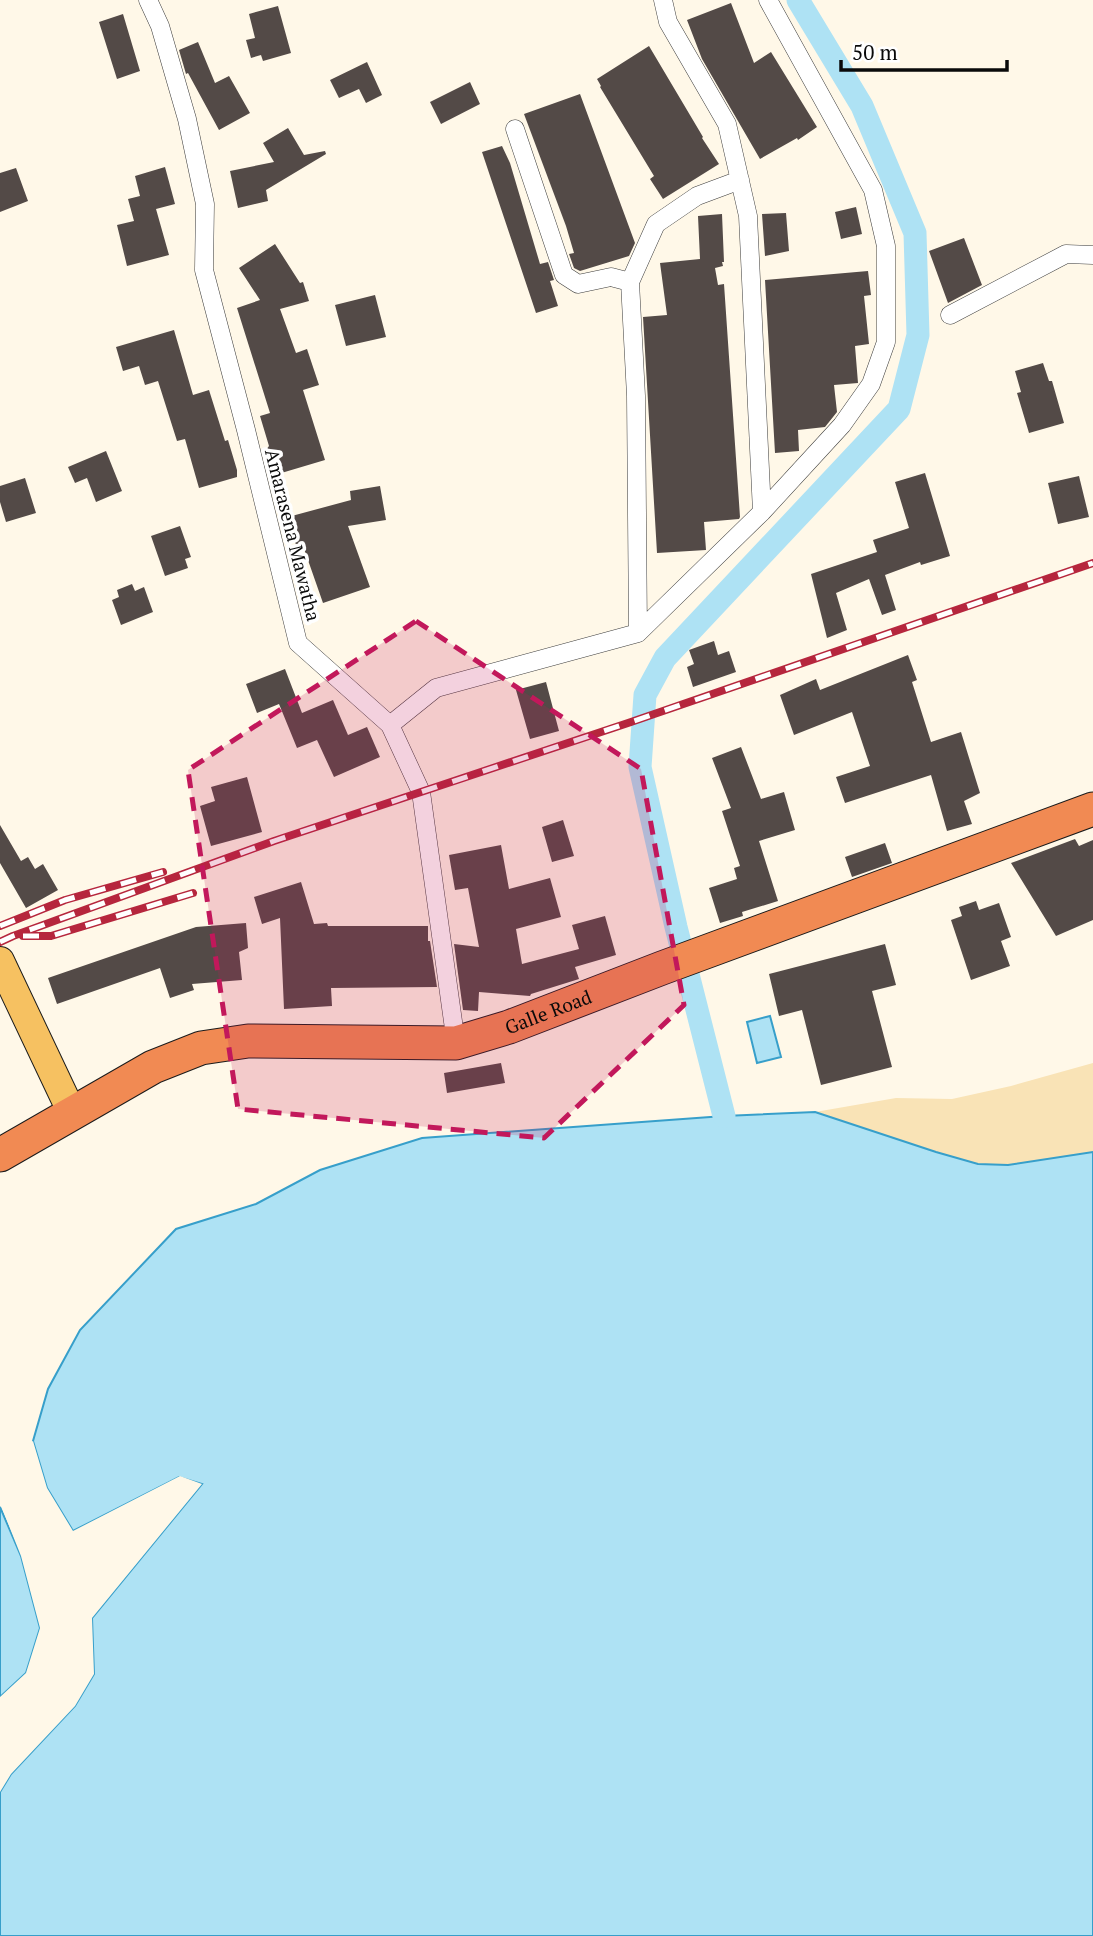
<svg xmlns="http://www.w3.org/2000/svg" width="1093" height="1936" viewBox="0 0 1093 1936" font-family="'PT Serif',serif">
	<rect width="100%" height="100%" fill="#fff8e8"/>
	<path fill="#f9e3b6" d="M 1093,1063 L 1093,1152 L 1008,1165 L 978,1164 L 936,1152 L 815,1112 L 896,1098 L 952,1099 L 1011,1086 Z"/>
	<path fill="#aee2f4" stroke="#379fca" stroke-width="2" d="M 770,1016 L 781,1057 L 757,1063 L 747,1022 Z
		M 815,1112 L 936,1152 L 978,1164 L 1008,1165 L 1093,1152 L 1093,1936 L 0,1936 L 0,1792 L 11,1774 L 75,1706 L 94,1674 L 92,1618 L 202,1484 L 179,1477 L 73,1531 L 47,1488 L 33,1441 L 48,1389 L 80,1330 L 176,1229 L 256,1204 L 320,1170 L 422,1138 L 724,1116 Z
		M 0,1507 L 21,1556 L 40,1628 L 26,1673 L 0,1697 Z"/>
	<path fill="#fff8e8" d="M 33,1441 L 47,1488 L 73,1531 L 180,1476 L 202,1484 L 92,1618 L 94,1674 L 75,1706 L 11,1774 L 0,1792 L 0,1785 L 8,1772 L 72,1704 L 90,1673 L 89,1616 L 196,1486 L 180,1480 L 72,1535 L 43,1489 L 29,1443 Z
		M 0,1503 L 3,1506 L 25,1555 L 44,1628 L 29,1675 L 0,1700 L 0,1697 L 26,1673 L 40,1628 L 21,1556 Z"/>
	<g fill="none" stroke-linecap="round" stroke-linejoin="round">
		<path stroke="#aee2f4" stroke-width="23" d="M 724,1116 L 676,927 L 640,767 L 645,695 L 665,658 L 899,409 L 918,335 L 915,233 L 862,106 L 798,0"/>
	</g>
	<path fill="#534a47" d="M 731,3 L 754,63 L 771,52 L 817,127 L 798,140 L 797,138 L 760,159 L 702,59 L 687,20 Z
		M 278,6 L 291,53 L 263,61 L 261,55 L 251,58 L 246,40 L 255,38 L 249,14 Z
		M 123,14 L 140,71 L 117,79 L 99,22 Z
		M 198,42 L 215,83 L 229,76 L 250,113 L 219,130 L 188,73 L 186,74 L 179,50 Z
		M 649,46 L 703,137 L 702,138 L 719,164 L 663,199 L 650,179 L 654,176 L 600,87 L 601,86 L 597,79 Z
		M 367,62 L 382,95 L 366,103 L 359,89 L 339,98 L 330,80 Z
		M 470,82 L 480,104 L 441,124 L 430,102 Z
		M 580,94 L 635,243 L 629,256 L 580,271 L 574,268 L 569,254 L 574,253 L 566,226 L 524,114 Z
		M 288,128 L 304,155 L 325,151 L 326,154 L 266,190 L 268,201 L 238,208 L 230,171 L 274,162 L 263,143 Z
		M 502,146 L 510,163 L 540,264 L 548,262 L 554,280 L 550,281 L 558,306 L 536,313 L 482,152 Z
		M 165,167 L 175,204 L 156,209 L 169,255 L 127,266 L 117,225 L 134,221 L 128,199 L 140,196 L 135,176 Z
		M 16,168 L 28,201 L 0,212 L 0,173 Z
		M 856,207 L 862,234 L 841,239 L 835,212 Z
		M 786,213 L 789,251 L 765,256 L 762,214 Z
		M 722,214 L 724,262 L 722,262 L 723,266 L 715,268 L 718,285 L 724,284 L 740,517 L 739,519 L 704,522 L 706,550 L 657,553 L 643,317 L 667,315 L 660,263 L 700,259 L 698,216 Z
		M 964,238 L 982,285 L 948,303 L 929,251 Z
		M 275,244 L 300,283 L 303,282 L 309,301 L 280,309 L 296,353 L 307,349 L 319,385 L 303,390 L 325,460 L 278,474 L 274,463 L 270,462 L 266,456 L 266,450 L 269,446 L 260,416 L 270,413 L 237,308 L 260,300 L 239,268 Z
		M 868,271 L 871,295 L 864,296 L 869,344 L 855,346 L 858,383 L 834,385 L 837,412 L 825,427 L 798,430 L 799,451 L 775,453 L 765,280 Z
		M 375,295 L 386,337 L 346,346 L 335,305 Z
		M 174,330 L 193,395 L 209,390 L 225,441 L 228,440 L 237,470 L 237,477 L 199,488 L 185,439 L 177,441 L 158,381 L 145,385 L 139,366 L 123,371 L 116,347 Z
		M 1043,363 L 1049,381 L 1052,381 L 1064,423 L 1029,433 L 1017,393 L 1021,392 L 1015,371 Z
		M 106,451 L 122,491 L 96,502 L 87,478 L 75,483 L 68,467 Z
		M 925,473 L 950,556 L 921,565 L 920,562 L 885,575 L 896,610 L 882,615 L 869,579 L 836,593 L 847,630 L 827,638 L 811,574 L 877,552 L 873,540 L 909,528 L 895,482 Z
		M 1079,476 L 1089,517 L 1058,524 L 1048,483 Z
		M 25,478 L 36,513 L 6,522 L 0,502 L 0,486 Z
		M 380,486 L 386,520 L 348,526 L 370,587 L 323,603 L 302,543 L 296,545 L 288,517 L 351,500 L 350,491 Z
		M 180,526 L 191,557 L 185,559 L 188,568 L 165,576 L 151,536 Z
		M 132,584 L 135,591 L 144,587 L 153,612 L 121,625 L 112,600 L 119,597 L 117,590 Z
		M 714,641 L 718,655 L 729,651 L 736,672 L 693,687 L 687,667 L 694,664 L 689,650 Z
		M 908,655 L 917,680 L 912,682 L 931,742 L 961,732 L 980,793 L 964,801 L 972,824 L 947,831 L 931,775 L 845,803 L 836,777 L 870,766 L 852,712 L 794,735 L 780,695 L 816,679 L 820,690 Z
		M 285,669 L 302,713 L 333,700 L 348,735 L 367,727 L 380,757 L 334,777 L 317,740 L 297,748 L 279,704 L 257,713 L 246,684 Z
		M 546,682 L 559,731 L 530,739 L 516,690 Z
		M 741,747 L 761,799 L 784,792 L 795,830 L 759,841 L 778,901 L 742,912 L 743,916 L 720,923 L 709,888 L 737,879 L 734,868 L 740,866 L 722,811 L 731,808 L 712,758 Z
		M 247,777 L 262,832 L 211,846 L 200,806 L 215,801 L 211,787 Z
		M 563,820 L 574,856 L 552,862 L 542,827 Z
		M 0,825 L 21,861 L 28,857 L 35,869 L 43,864 L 58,890 L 26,908 L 0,863 Z
		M 1075,839 L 1079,846 L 1093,840 L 1093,920 L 1056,936 L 1011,863 Z
		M 885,843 L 892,863 L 852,877 L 845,857 Z
		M 501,845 L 509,889 L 550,878 L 561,917 L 516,929 L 522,964 L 579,949 L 572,925 L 605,916 L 616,955 L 575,967 L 579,979 L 531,994 L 530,996 L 479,992 L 478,1011 L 463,1010 L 454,944 L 479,947 L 468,888 L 455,890 L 449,855 Z
		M 301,882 L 314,924 L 327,923 L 328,926 L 428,926 L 428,941 L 430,941 L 437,987 L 331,988 L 332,1006 L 284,1009 L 280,918 L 262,924 L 254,897 Z
		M 976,901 L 979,910 L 999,903 L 1011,937 L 1001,941 L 1010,966 L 971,980 L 951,920 L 962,916 L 959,907 Z
		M 246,923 L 248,948 L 239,952 L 242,980 L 192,984 L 194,990 L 170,998 L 160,968 L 57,1004 L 48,978 L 196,927 Z
		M 885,944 L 896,985 L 872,991 L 892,1067 L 821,1085 L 802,1010 L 779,1016 L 769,974 Z
		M 501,1063 L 505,1083 L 447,1093 L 444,1073 Z"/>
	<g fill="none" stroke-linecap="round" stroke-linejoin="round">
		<defs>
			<path id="street" d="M 148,0 L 160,26 L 187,119 L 205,204 L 204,270 L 246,430 L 298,643 L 390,725 L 421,792 L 456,1043
				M 663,0 L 668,22 L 727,124 L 748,216 L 762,512
				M 515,129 L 564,275 L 578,284 L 611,277 L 630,282
				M 950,315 L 1066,254 L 1093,255
				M 638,633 L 636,396 L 630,282 L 656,224 L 697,196 L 740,180
				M 390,725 L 436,688 L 638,633 L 762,512 L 842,425 L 871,384 L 886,342 L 886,246 L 873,190 L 768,0"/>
			<path id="primary" d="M 0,961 L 72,1113"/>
			<g id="highway">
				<path id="s1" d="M 0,1155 L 153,1067 L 201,1048 L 248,1041 L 456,1043 L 509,1027 L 662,968 L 1093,809"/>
			</g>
		</defs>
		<use href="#street" stroke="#3d3d3d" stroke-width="19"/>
		<use href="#primary" stroke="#1b1b1b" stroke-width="30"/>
		<use href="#highway" stroke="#1b1b1b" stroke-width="35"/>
		<use href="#street" stroke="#fff" stroke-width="18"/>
		<use href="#primary" stroke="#f6c161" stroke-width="28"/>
		<use href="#highway" stroke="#f18a53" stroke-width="33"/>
		<defs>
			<path id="rail" d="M 0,926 L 65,900 L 163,872
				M 23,936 L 51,936 L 193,893
				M 0,942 L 13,936 L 274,841 L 631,722 L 1093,563"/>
		</defs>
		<use href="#rail" stroke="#b6263d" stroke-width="8"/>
		<use href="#rail" stroke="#fff" stroke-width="5" stroke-dasharray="16" stroke-linecap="butt"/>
	</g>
	<path fill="#c2185b" fill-opacity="0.2" stroke="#c2185b" stroke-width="5" stroke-dasharray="14 9" stroke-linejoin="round" d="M 416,621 L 641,769 L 684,1005 L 544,1138 L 238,1109 L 188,770 Z"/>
	<g text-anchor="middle" stroke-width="7" stroke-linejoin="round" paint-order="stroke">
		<g font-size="19" fill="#0a0a0a" stroke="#fff">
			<text transform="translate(293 535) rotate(76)" y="7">Amarasena Mawatha</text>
			<text dy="7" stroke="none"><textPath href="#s1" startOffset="581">Galle Road</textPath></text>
		</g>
	</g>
	<path d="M841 60v10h166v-10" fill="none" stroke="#0a0a0a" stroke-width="3.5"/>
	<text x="852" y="60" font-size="21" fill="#0a0a0a" stroke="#ffffff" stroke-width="5" paint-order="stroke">50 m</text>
</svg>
